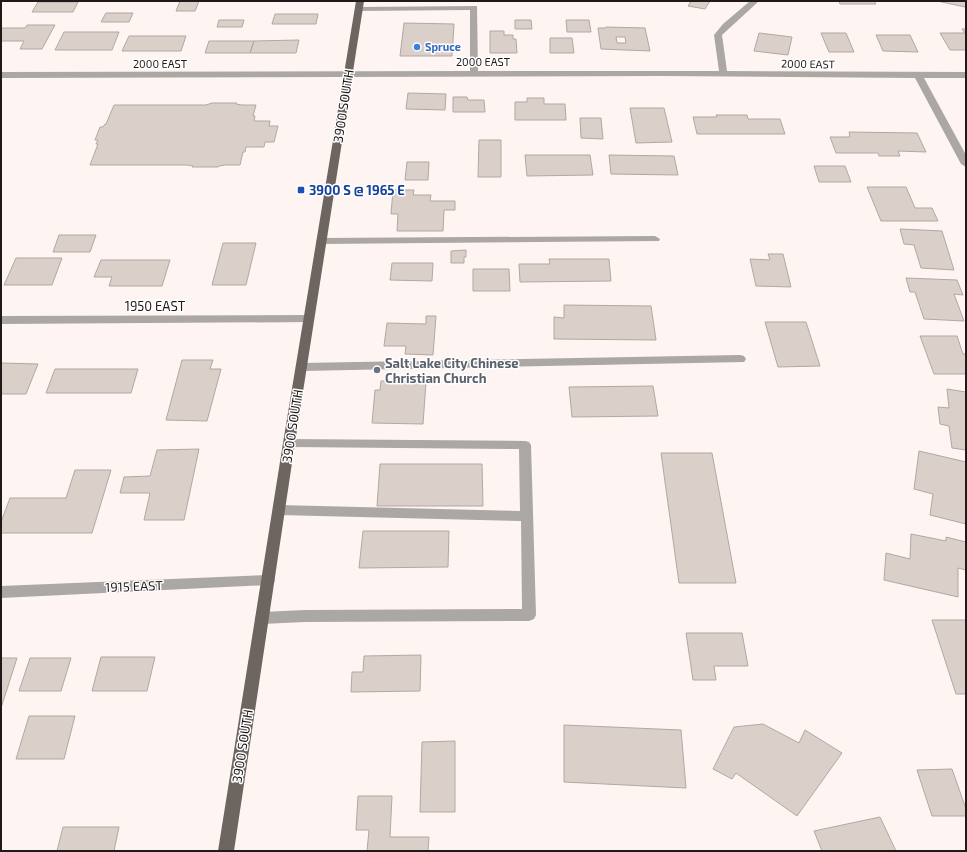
<svg xmlns="http://www.w3.org/2000/svg" width="967" height="852" viewBox="0 0 967 852" font-family="'Exo 2',sans-serif">
	<rect width="100%" height="100%" fill="#fef4f1"/>
	<path fill="#dacfc9" stroke="#b3a7a2" fill-rule="evenodd" d="M 180,1 L 199,1 L 195,11 L 176,11 Z
		M 691,1 L 710,1 L 705,9 L 688,6 Z
		M 839,1 L 874,1 L 876,4 L 840,4 Z
		M 937,1 L 966,1 L 966,5 L 965,7 Z
		M 38,2 L 78,2 L 73,12 L 32,12 Z
		M 106,13 L 133,13 L 129,22 L 101,22 Z
		M 275,14 L 318,14 L 316,24 L 272,24 Z
		M 219,20 L 244,20 L 242,27 L 217,27 Z
		M 515,20 L 531,20 L 532,29 L 515,29 Z
		M 566,20 L 589,20 L 591,32 L 567,32 Z
		M 404,23 L 454,24 L 452,56 L 400,56 Z
		M 27,25 L 55,25 L 42,49 L 20,49 L 24,41 L 1,41 L 1,28 L 25,28 Z
		M 606,27 L 645,28 L 650,51 L 601,49 L 598,28 L 606,28 ZM 616,37 L 625,37 L 626,43 L 617,43 Z
		M 962,29 L 966,29 L 966,50 L 950,50 L 940,33 L 965,33 Z
		M 490,31 L 504,31 L 504,35 L 513,35 L 513,39 L 516,39 L 517,53 L 490,53 Z
		M 64,32 L 119,32 L 112,50 L 55,50 Z
		M 759,33 L 792,37 L 788,55 L 754,51 Z
		M 821,33 L 846,33 L 854,52 L 829,52 Z
		M 876,35 L 910,35 L 918,52 L 883,51 Z
		M 129,36 L 186,36 L 181,51 L 122,51 Z
		M 550,38 L 572,38 L 574,53 L 550,53 Z
		M 299,40 L 296,53 L 250,53 L 254,41 Z
		M 209,41 L 254,41 L 250,53 L 205,53 Z
		M 408,93 L 446,94 L 445,110 L 406,109 Z
		M 453,97 L 467,97 L 468,100 L 484,100 L 485,112 L 453,112 Z
		M 527,98 L 544,98 L 544,104 L 565,104 L 566,120 L 515,120 L 515,102 L 527,102 Z
		M 212,103 L 237,103 L 236,104 L 242,105 L 256,105 L 253,116 L 255,116 L 254,121 L 270,121 L 269,126 L 278,126 L 274,142 L 265,142 L 264,147 L 246,147 L 245,152 L 243,152 L 240,165 L 225,165 L 219,166 L 218,167 L 192,167 L 193,166 L 187,165 L 90,165 L 98,144 L 96,144 L 98,140 L 95,140 L 100,127 L 103,127 L 105,124 L 106,124 L 114,105 L 206,105 Z
		M 630,108 L 664,108 L 672,142 L 636,143 Z
		M 716,115 L 747,115 L 748,119 L 780,119 L 785,134 L 697,134 L 693,117 L 717,117 Z
		M 580,118 L 601,118 L 603,139 L 581,138 Z
		M 849,132 L 917,133 L 926,152 L 898,151 L 900,156 L 879,156 L 878,153 L 836,153 L 830,137 L 850,137 Z
		M 479,140 L 501,140 L 501,177 L 478,177 Z
		M 525,155 L 590,155 L 593,175 L 527,176 Z
		M 609,155 L 674,156 L 678,175 L 611,174 Z
		M 407,162 L 429,162 L 428,180 L 405,180 Z
		M 814,166 L 845,166 L 851,182 L 819,182 Z
		M 867,187 L 906,187 L 915,208 L 932,208 L 938,221 L 881,221 Z
		M 393,190 L 414,190 L 413,195 L 431,195 L 430,201 L 455,201 L 455,210 L 444,210 L 443,231 L 397,231 L 398,214 L 391,214 Z
		M 900,229 L 942,231 L 954,270 L 921,268 L 914,245 L 904,244 Z
		M 59,235 L 96,235 L 90,252 L 53,252 Z
		M 223,243 L 256,243 L 246,285 L 212,285 Z
		M 466,250 L 466,257 L 464,257 L 464,263 L 451,263 L 451,251 Z
		M 768,254 L 783,254 L 791,287 L 756,286 L 750,259 L 770,260 Z
		M 16,258 L 62,258 L 52,285 L 4,285 Z
		M 549,259 L 609,259 L 611,281 L 520,282 L 519,264 L 550,264 Z
		M 101,260 L 170,260 L 162,286 L 109,286 L 112,277 L 94,277 Z
		M 392,263 L 433,263 L 432,281 L 390,280 Z
		M 473,269 L 509,269 L 510,291 L 473,291 Z
		M 906,278 L 957,280 L 963,295 L 954,294 L 964,321 L 924,319 L 915,292 L 910,292 Z
		M 564,305 L 651,306 L 656,340 L 554,339 L 554,317 L 564,318 Z
		M 426,316 L 436,316 L 433,355 L 405,354 L 406,346 L 384,346 L 387,323 L 426,324 Z
		M 765,322 L 806,322 L 820,366 L 778,367 Z
		M 920,336 L 957,336 L 963,354 L 966,354 L 966,374 L 934,374 Z
		M 182,360 L 213,360 L 210,369 L 221,369 L 207,421 L 166,420 Z
		M 1,363 L 38,364 L 26,394 L 1,394 Z
		M 55,369 L 138,369 L 131,393 L 46,393 Z
		M 381,381 L 426,382 L 423,424 L 372,423 L 375,390 L 380,390 Z
		M 653,386 L 658,416 L 572,417 L 569,387 Z
		M 947,389 L 966,392 L 966,450 L 952,448 L 949,426 L 940,424 L 938,407 L 949,408 Z
		M 199,449 L 184,520 L 144,520 L 150,493 L 120,493 L 124,477 L 150,476 L 157,450 Z
		M 919,451 L 966,462 L 966,524 L 930,515 L 933,494 L 914,489 Z
		M 661,453 L 712,453 L 736,583 L 679,583 Z
		M 380,464 L 482,464 L 483,506 L 377,506 Z
		M 75,470 L 111,470 L 92,533 L 1,533 L 1,522 L 10,498 L 66,498 Z
		M 363,531 L 449,531 L 448,567 L 359,568 Z
		M 911,534 L 946,541 L 946,537 L 966,542 L 966,570 L 958,568 L 958,597 L 884,580 L 886,553 L 910,559 Z
		M 932,620 L 966,620 L 966,694 L 956,694 Z
		M 686,633 L 742,633 L 748,666 L 714,666 L 716,680 L 693,680 Z
		M 421,655 L 420,691 L 351,692 L 352,672 L 363,672 L 364,656 Z
		M 101,657 L 155,657 L 147,691 L 92,691 Z
		M 1,658 L 17,658 L 1,708 Z
		M 30,658 L 71,658 L 61,691 L 19,691 Z
		M 29,716 L 75,716 L 64,759 L 16,759 Z
		M 763,724 L 799,743 L 805,730 L 842,753 L 797,816 L 736,773 L 732,779 L 713,769 L 734,727 Z
		M 564,725 L 681,730 L 686,788 L 564,782 Z
		M 455,741 L 455,812 L 420,812 L 422,742 Z
		M 952,769 L 966,809 L 966,816 L 932,816 L 917,770 Z
		M 358,796 L 392,796 L 390,837 L 429,837 L 428,851 L 367,851 L 369,830 L 356,830 Z
		M 880,817 L 896,851 L 822,851 L 814,831 Z
		M 63,827 L 119,827 L 114,851 L 57,851 Z"/>
	<g fill="none" stroke-linecap="round" stroke-linejoin="round">
		<path fill="#aba7a4" fill-rule="evenodd" d="M 750,1 L 759,1 L 722,35 L 727,71 L 966,72 L 966,78 L 924,78 L 966,155 L 966,167 L 961,164 L 915,78 L 662,76 L 1,78 L 1,72 L 470,71 L 470,10 L 356,11 L 355,9 L 359,7 L 477,6 L 478,71 L 719,71 L 714,35 L 723,24 Z
			M 655,236 L 660,239 L 659,241 L 321,244 L 316,241 L 321,238 Z
			M 309,315 L 313,316 L 314,319 L 313,322 L 1,324 L 1,316 Z
			M 740,355 L 744,356 L 746,359 L 744,362 L 302,371 L 298,370 L 296,367 L 298,364 L 302,363 Z
			M 289,439 L 525,441 L 529,442 L 531,445 L 536,615 L 534,619 L 529,621 L 305,622 L 262,624 L 257,622 L 255,618 L 257,614 L 262,612 L 305,610 L 522,609 L 521,521 L 279,515 L 274,513 L 273,510 L 274,507 L 279,505 L 520,511 L 519,449 L 289,447 L 285,446 L 283,443 L 285,440 Z
			M 268,575 L 273,576 L 275,580 L 273,584 L 268,585 L 1,598 L 1,586 Z"/>
		<path fill="#6d6560" fill-rule="evenodd" d="M 356,1 L 364,1 L 295,443 L 234,851 L 218,851 L 283,443 Z"/>
	</g>
	<circle fill="#3f7fe0" stroke="#fff" stroke-width="1.5" cx="417" cy="47" r="4"/>
	<rect fill="#1a4fb4" stroke="#fff" stroke-width="1.5" x="297" y="186" width="8" height="8" rx="2"/>
	<circle fill="#6b7280" stroke="#fff" stroke-width="1.5" cx="377" cy="370" r="4"/>
	<g text-anchor="middle" stroke-width="3" stroke-linejoin="round" paint-order="stroke">
		<g font-size="11" font-weight="bold" fill="#366cbe" stroke="#fff" text-anchor="start">
			<text x="425" y="51">Spruce</text>
		</g>
		<g font-size="11" fill="#1f1a19" stroke="#fff">
			<text x="483" y="66">2000 EAST</text>
			<text x="160" y="68">2000 EAST</text>
			<text transform="translate(808 64) rotate(1)" y="4">2000 EAST</text>
		</g>
		<g font-size="13" fill="#1f1a19" stroke="#fff">
			<text transform="translate(343 106) rotate(-81)" y="5">3900 SOUTH</text>
			<text x="155" y="311">1950 EAST</text>
			<text transform="translate(292 426) rotate(-81)" y="5">3900 SOUTH</text>
			<text transform="translate(134 586) rotate(-2)" y="5">1915 EAST</text>
			<text transform="translate(242 746) rotate(-81)" y="5">3900 SOUTH</text>
		</g>
		<g font-size="13" font-weight="bold" fill="#164399" stroke="#fff" text-anchor="start">
			<text x="309" y="195">3900 S @ 1965 E</text>
		</g>
		<g font-size="13" font-weight="bold" fill="#5b616d" stroke="#fff" text-anchor="start">
			<text x="385" y="368">Salt Lake City Chinese<tspan x="385" dy="15">Christian Church</tspan></text>
		</g>
	</g>
	<rect width="967" height="852" fill="none" stroke="#1f1a19" stroke-width="4"/>
</svg>
